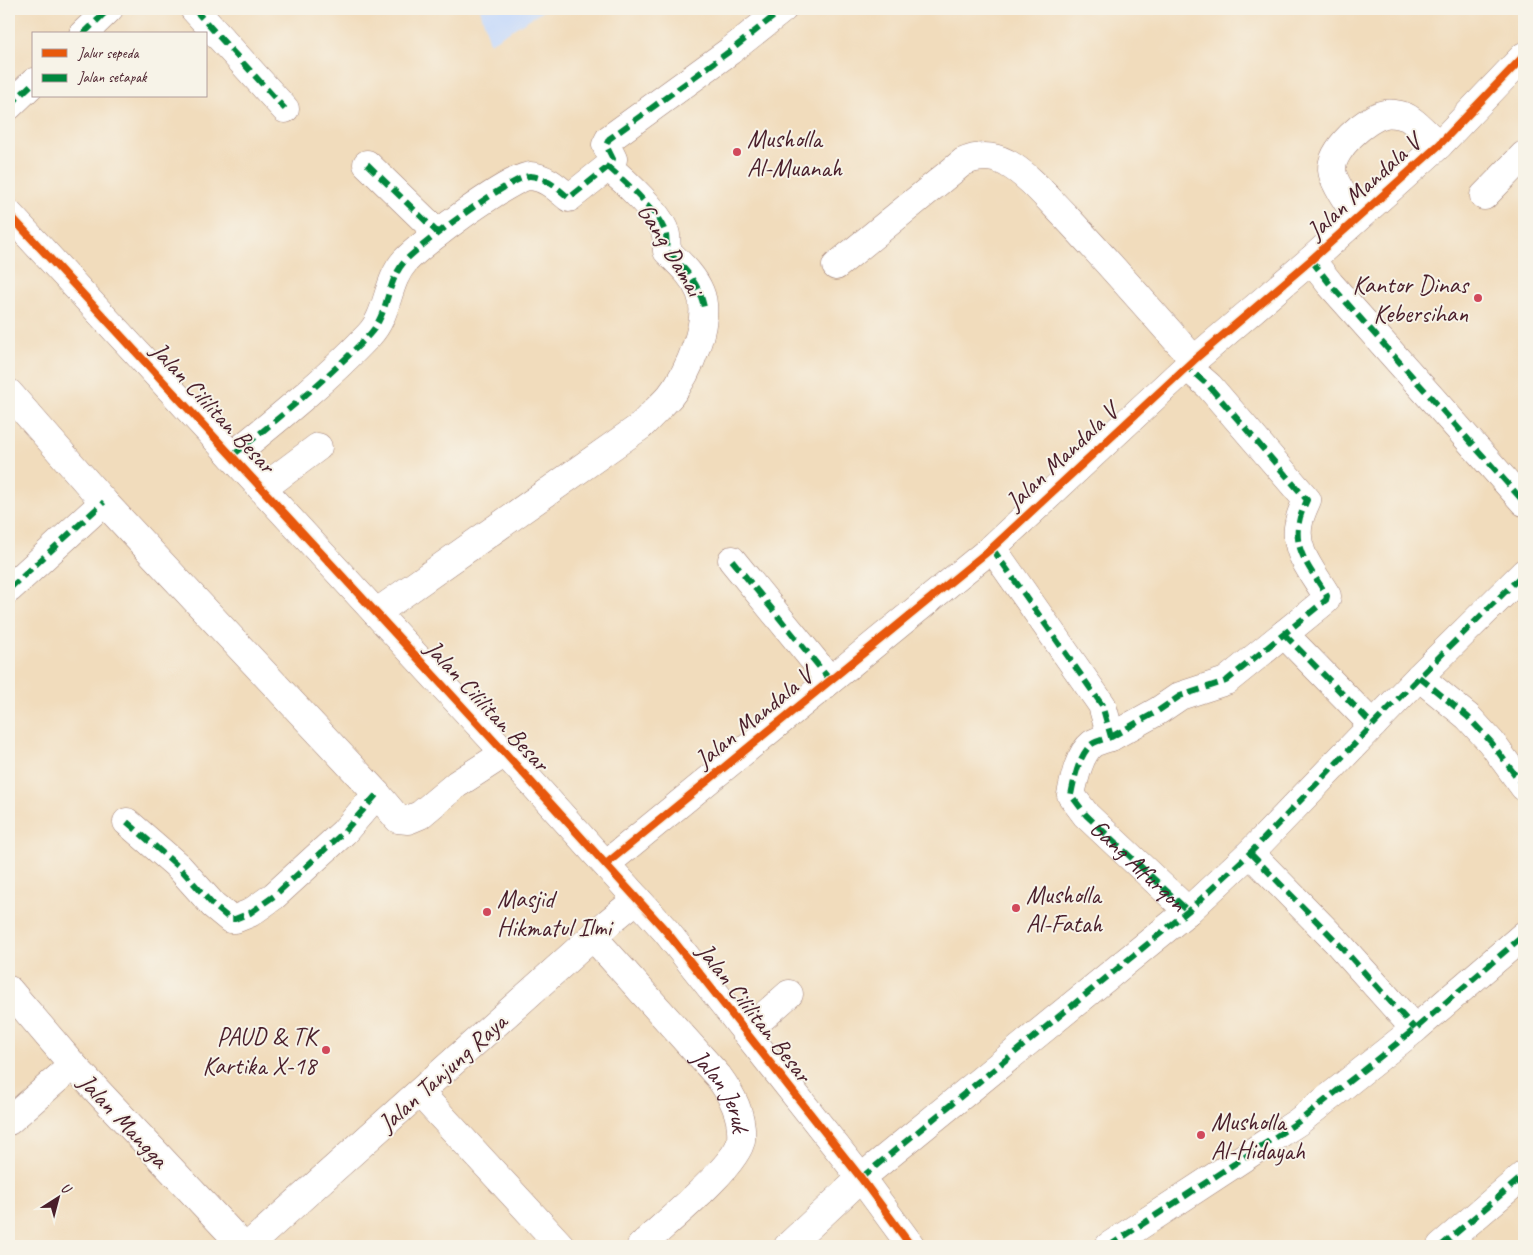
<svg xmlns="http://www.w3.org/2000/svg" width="1533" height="1255" viewBox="0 0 1533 1255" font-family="Caveat,sans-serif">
	<rect width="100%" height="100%" fill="#f7f3e8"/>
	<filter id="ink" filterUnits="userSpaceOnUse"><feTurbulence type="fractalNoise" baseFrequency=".02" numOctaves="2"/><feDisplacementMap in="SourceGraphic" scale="10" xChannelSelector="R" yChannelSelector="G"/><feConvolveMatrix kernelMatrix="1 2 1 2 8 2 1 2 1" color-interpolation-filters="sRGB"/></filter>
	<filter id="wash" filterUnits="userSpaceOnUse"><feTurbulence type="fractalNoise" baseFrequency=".0096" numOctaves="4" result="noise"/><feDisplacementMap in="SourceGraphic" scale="20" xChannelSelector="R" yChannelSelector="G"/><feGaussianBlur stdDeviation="1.12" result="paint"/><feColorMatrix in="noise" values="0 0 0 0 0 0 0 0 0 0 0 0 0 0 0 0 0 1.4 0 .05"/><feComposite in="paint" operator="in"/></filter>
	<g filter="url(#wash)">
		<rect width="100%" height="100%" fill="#f1dcbc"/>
		<path fill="#cadcf9" d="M 480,9 L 546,9 L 490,43 Z"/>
	</g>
	<g filter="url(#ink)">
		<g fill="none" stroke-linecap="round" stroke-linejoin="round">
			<defs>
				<g id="minor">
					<path d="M 194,9 L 285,109"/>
					<path d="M 83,34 L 109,9"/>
					<path d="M 9,106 L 34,82"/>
					<path d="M 367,164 L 438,233"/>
					<path d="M 1484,196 L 1524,155"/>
					<path d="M 9,214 L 505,753 L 666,931 L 861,1178 L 911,1246"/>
					<path d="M 1357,217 C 1350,205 1333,183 1332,170 C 1331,149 1366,118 1385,114 C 1390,113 1399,114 1404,116 C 1412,118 1431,139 1439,145"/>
					<path d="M 1311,260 L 1330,284 L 1524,502"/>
					<path d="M 836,266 L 963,162 C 978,155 992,155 1007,163 C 1030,176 1048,199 1066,217 C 1110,264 1152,312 1194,360"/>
					<path d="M 9,393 L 104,502 L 377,794 L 398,819 L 408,820 L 420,815 L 457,784 L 505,753"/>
					<path d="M 232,456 C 279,418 327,379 369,335 C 389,314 386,282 405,261 C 419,245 513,175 530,176 C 546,177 557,188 569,198 L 608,167 L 613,159 L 606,145 L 609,139 L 730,51 L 783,9"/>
					<path d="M 262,489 L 318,447"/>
					<path d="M 992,548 L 1102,705 L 1111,737 C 1105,739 1097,741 1092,744 C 1079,754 1074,780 1071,795 L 1086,815 L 1188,911"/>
					<path d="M 732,560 L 830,680"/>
					<path d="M 9,589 L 104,502"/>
					<path d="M 376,613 L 641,426 C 650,416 661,406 670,396 C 688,374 712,320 700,292 C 693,275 680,264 667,251 C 666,246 667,240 666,235 C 662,215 624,180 608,167"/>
					<path d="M 1284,634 L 1373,725"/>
					<path d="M 1419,677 L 1468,717 L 1491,742 L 1524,787"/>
					<path d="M 1111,737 L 1158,711 L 1180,696 L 1226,681 L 1326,600 L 1327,596 C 1314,573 1292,551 1299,522 C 1300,515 1304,507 1307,500 L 1209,386 L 1187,367"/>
					<path d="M 127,822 L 179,867 L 213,905 L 230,919 L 235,919 L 250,913 L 274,896 L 344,832 L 377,794"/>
					<path d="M 1250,853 L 1337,942 L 1415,1029"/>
					<path d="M 606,864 L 992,548 L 1194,360 L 1311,260 L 1439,145 L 1524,56"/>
					<path id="s1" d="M 593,937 L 718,1076 C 732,1095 743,1115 741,1140 C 738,1165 661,1227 641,1246"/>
					<path d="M 9,990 L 73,1065 L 243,1246"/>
					<path d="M 746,1032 L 789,994"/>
					<path d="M 420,1093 L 561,1246"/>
					<path d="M 9,1121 L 73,1065"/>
					<path d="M 248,1246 L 609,922 L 637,899"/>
					<path d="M 788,1246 L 861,1178 L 1188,911 L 1250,853 L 1419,677 L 1524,573"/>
					<path d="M 1109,1246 L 1298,1122 L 1415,1029 L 1524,935"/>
					<path d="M 1441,1246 L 1524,1175"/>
				</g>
			</defs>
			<use href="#minor" stroke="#9e7e74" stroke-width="29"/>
			<use href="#minor" stroke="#fff" stroke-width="28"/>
			<g stroke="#00873e" stroke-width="6" stroke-dasharray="12 6" stroke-linecap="butt">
				<path d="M 194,9 L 285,109"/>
				<path d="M 83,34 L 109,9"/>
				<path d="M 9,106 L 34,82"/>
				<path d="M 367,164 L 438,233"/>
				<path d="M 608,167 C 624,180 662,215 666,235 C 667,240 666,246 667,251 C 685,269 698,281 704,307"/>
				<path d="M 1311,260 L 1330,284 L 1524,502"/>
				<path d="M 232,456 C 279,418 327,379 369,335 C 389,314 386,282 405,261 C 419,245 513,175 530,176 C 546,177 557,188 569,198 L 608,167 L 613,159 L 606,145 L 609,139 L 730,51 L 783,9"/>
				<path id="s2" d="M 992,548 L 1102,705 L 1111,737 C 1105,739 1097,741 1092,744 C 1079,754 1074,780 1071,795 L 1086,815 L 1188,911"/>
				<path d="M 732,560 L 830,680"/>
				<path d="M 9,589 L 104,502"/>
				<path d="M 1284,634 L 1373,725"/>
				<path d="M 1419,677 L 1468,717 L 1491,742 L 1524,787"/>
				<path d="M 1111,737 L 1158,711 L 1180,696 L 1226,681 L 1326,600 L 1327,596 C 1314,573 1292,551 1299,522 C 1300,515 1304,507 1307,500 L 1209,386 L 1187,367"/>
				<path d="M 127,822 L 179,867 L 213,905 L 230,919 L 235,919 L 250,913 L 274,896 L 344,832 L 377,794"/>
				<path d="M 1250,853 L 1337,942 L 1415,1029"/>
				<path d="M 861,1178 L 1188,911 L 1250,853 L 1419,677 L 1524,573"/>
				<path d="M 1109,1246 L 1298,1122 L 1415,1029 L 1524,935"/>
				<path d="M 1441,1246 L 1524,1175"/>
			</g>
			<defs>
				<path id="cycleway" d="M 9,214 L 505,753 L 666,931 L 861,1178 L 911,1246
					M 606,864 L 992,548 L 1194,360 L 1311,260 L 1439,145 L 1524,56"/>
			</defs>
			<use href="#cycleway" stroke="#f7f3e8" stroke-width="11"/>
			<use href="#cycleway" stroke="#e8590c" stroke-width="8"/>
		</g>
	</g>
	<g fill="#d1495b" stroke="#f7f3e8" stroke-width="2">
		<circle cx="737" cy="152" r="5"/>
		<circle cx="1478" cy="298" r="5"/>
		<circle cx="1016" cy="908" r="5"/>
		<circle cx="487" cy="912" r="5"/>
		<circle cx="326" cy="1050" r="5"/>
		<circle cx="1201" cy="1135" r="5"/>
	</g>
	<g text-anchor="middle" stroke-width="4" stroke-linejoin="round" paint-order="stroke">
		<g font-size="25" fill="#4a1f2b" stroke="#f7f3e8" text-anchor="start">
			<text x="747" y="147">Musholla<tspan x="747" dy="29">Al-Muanah</tspan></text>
			<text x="1468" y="293" text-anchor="end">Kantor Dinas<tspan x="1468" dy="29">Kebersihan</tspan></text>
			<text x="1026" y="903">Musholla<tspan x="1026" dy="29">Al-Fatah</tspan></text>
			<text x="497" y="907">Masjid<tspan x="497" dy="29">Hikmatul Ilmi</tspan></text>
			<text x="316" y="1045" text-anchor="end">PAUD &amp; TK<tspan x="316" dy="29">Kartika X-18</tspan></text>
			<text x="1211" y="1130">Musholla<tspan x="1211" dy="29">Al-Hidayah</tspan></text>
		</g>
		<g font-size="25" fill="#4a1f2b" stroke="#f7f3e8">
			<text transform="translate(1363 186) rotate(-42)" y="9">Jalan Mandala V</text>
			<text transform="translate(671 249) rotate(59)" y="9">Gang Damai</text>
			<text transform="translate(214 407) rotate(47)" y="9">Jalan Cililitan Besar</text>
			<text transform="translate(1061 456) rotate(-43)" y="9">Jalan Mandala V</text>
			<text transform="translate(488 705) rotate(47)" y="9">Jalan Cililitan Besar</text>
			<text transform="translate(753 717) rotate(-39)" y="9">Jalan Mandala V</text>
			<text dy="9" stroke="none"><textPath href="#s2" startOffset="399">Gang Alfurqon</textPath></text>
			<text transform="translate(755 1012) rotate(52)" y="9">Jalan Cililitan Besar</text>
			<text transform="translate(442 1072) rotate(-42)" y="9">Jalan Tanjung Raya</text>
			<text dy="9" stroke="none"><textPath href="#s1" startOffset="202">Jalan Jeruk</textPath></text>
			<text transform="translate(124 1120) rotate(47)" y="9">Jalan Mangga</text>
		</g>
	</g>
	<rect width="1533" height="1255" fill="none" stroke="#f7f3e8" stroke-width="30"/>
	<rect x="32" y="32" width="175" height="65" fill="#f7f3e8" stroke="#b29e9c"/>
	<rect x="42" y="49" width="25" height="8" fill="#e8590c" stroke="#b29e9c"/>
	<text x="78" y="58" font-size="15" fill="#4a1f2b">Jalur sepeda</text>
	<rect x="42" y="74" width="25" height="8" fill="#00873e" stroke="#b29e9c"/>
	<text x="78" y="82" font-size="15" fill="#4a1f2b">Jalan setapak</text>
	<g transform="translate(58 1198) rotate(36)" stroke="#f7f3e8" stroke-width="4" paint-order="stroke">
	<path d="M0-4L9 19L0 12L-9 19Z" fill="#4a1f2b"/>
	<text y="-8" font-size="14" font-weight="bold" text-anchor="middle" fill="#4a1f2b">U</text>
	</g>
</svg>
